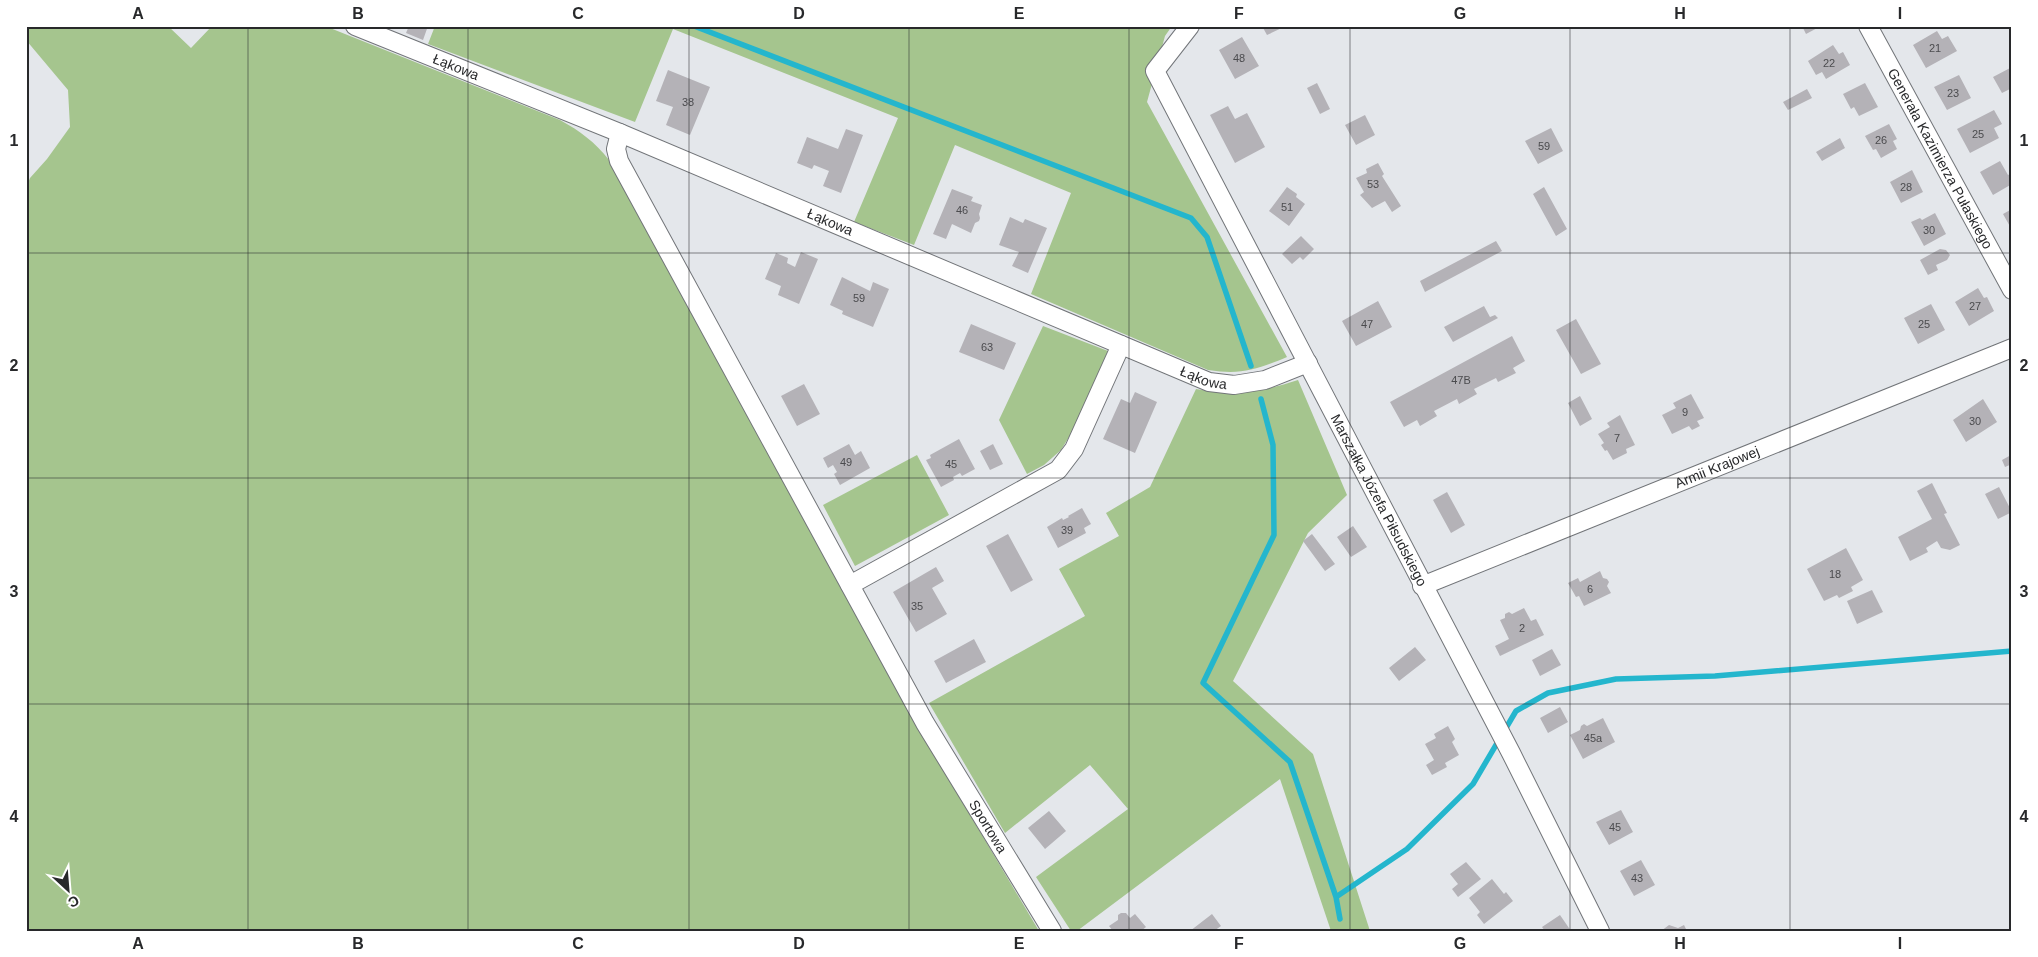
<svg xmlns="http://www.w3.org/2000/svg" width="2038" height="957" viewBox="0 0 2038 957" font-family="Helvetica,sans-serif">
	<rect width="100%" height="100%" fill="#e4e7eb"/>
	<path fill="#a5c58e" d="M 31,26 L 168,26 L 191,48 L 212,26 L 325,26 L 560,120 C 580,131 595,142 609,160 L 906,707 L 1039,931 L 26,931 L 26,188 L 30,178 L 47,159 L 70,127 L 68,90 L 26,40 L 26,31 Z
		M 435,26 L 1172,26 L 1165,36 L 1147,102 L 1287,357 C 1256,370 1241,375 1208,370 L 1031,294 L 1071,193 L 955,145 L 914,245 L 854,222 L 898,118 L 673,29 L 635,122 L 428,44 Z
		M 1043,326 L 1108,351 L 1072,432 L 1061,450 L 1044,465 L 1027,474 L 999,420 Z
		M 1298,380 L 1347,495 L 1308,533 L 1233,681 L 1313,754 L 1370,931 L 1331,931 L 1280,779 L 1077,931 L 1071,931 L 1036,877 L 1128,809 L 1090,765 L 1005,833 L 929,703 L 1085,616 L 1059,569 L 1119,536 L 1106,513 L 1150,487 L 1196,389 C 1234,396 1262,392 1298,380 Z
		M 917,455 L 949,515 L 855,566 L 823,505 Z"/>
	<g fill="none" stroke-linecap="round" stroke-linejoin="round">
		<path stroke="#24b6cd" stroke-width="5.5" d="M 694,26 L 1191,218 L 1207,237 L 1251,366
			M 1261,399 L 1273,445 L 1274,535 L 1203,683 L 1290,762 L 1336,897 L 1340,919
			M 1336,897 L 1407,849 L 1473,784 L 1516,711 L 1548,693 L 1616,679 L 1715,676 L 2012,651"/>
	</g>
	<path fill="#b4b2b7" d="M 409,26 L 428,26 L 423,40 L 406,33 Z
		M 1262,26 L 1286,26 L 1267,35 Z
		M 1802,26 L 1821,26 L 1806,34 Z
		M 1937,31 L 1942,39 L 1948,36 L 1957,51 L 1926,68 L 1913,45 Z
		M 1242,37 L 1259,66 L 1235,79 L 1219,50 Z
		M 1833,45 L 1839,54 L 1843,52 L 1850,65 L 1826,79 L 1822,72 L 1816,75 L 1808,61 Z
		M 2012,67 L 2012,88 L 2002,93 L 1993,77 Z
		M 668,70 L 710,87 L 690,135 L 666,125 L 673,107 L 656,101 Z
		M 1959,75 L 1971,98 L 1947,110 L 1934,87 Z
		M 1317,83 L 1330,109 L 1320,114 L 1307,88 Z
		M 1865,83 L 1878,107 L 1859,116 L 1854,107 L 1851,109 L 1843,94 Z
		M 1807,89 L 1812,98 L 1788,110 L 1783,102 Z
		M 1228,106 L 1235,119 L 1247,113 L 1265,147 L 1235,163 L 1210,115 Z
		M 1994,110 L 2002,124 L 1994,128 L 1999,138 L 1970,153 L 1957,129 Z
		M 1365,115 L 1375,135 L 1356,145 L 1345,125 Z
		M 1889,124 L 1897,139 L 1893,141 L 1897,149 L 1881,158 L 1876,149 L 1873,150 L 1865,136 Z
		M 1551,128 L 1563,151 L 1538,164 L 1525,141 Z
		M 846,129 L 863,135 L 841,193 L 823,186 L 829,171 L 814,165 L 812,169 L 797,163 L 807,137 L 838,149 Z
		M 1840,138 L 1845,148 L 1822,161 L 1816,152 Z
		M 2000,161 L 2008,175 L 2010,174 L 2012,176 L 2012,184 L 1993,195 L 1980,172 Z
		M 1378,163 L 1384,174 L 1382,176 L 1401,206 L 1392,212 L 1385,201 L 1372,208 L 1360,195 L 1364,192 L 1356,178 L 1367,173 L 1366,169 Z
		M 1912,170 L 1923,192 L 1901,203 L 1890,182 Z
		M 1287,187 L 1297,194 L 1296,197 L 1305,204 L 1289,226 L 1269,211 Z
		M 1544,187 L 1567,229 L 1556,236 L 1533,194 Z
		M 952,189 L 973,197 L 971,201 L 982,205 L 979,214 L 980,218 L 979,221 L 975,223 L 971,233 L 952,224 L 946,239 L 933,234 Z
		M 2012,209 L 2012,230 L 2003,214 Z
		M 1935,213 L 1946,234 L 1924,246 L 1911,222 L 1920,218 L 1922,220 Z
		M 1010,217 L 1023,223 L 1025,219 L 1047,228 L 1028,273 L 1012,266 L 1019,252 L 999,245 Z
		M 1301,236 L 1314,249 L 1303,260 L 1300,257 L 1292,264 L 1282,254 Z
		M 1496,241 L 1502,251 L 1425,292 L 1420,281 Z
		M 1940,249 L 1946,250 L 1950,255 L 1947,260 L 1936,265 L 1938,270 L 1928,275 L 1920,260 Z
		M 801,252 L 818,259 L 799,304 L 778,295 L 781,286 L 765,279 L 776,253 L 788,258 L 787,263 L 795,267 Z
		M 842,277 L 870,291 L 873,282 L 889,289 L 873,327 L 842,314 L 843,311 L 830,305 Z
		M 1978,288 L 1984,298 L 1987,297 L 1994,311 L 1969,326 L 1955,302 Z
		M 1378,301 L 1392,327 L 1356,346 L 1342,321 Z
		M 1931,304 L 1945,330 L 1918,344 L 1904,318 Z
		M 1484,306 L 1490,317 L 1495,315 L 1498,318 L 1453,342 L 1444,327 Z
		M 1576,319 L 1601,364 L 1581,374 L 1556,330 Z
		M 971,324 L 1016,343 L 1004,370 L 959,352 Z
		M 1512,336 L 1525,361 L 1513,368 L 1516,373 L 1498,382 L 1496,378 L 1474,389 L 1477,394 L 1459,404 L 1457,399 L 1434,411 L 1437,416 L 1420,426 L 1417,420 L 1404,427 L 1390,402 Z
		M 804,384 L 820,414 L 797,426 L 781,396 Z
		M 1135,392 L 1157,402 L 1135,453 L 1103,439 L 1121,399 L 1130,403 Z
		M 1691,394 L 1704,418 L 1697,421 L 1700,426 L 1692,430 L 1689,426 L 1672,434 L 1662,415 L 1676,408 L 1673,403 Z
		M 1580,396 L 1592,419 L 1580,426 L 1568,403 Z
		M 1983,399 L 1997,422 L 1966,442 L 1953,420 Z
		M 1620,415 L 1635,445 L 1626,449 L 1627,453 L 1613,460 L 1607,450 L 1605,451 L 1601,445 L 1604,443 L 1598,434 L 1610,427 L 1607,423 Z
		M 959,439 L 975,469 L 962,476 L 960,473 L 953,477 L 954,480 L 941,487 L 926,460 L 931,458 L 930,455 Z
		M 849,444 L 855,455 L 861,451 L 870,468 L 840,485 L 834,474 L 837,472 L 833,465 L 828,468 L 823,458 Z
		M 993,444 L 1003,464 L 990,470 L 980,451 Z
		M 2012,449 L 2012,464 L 2005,467 L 2002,460 L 2011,455 L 2009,450 Z
		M 1932,483 L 1947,513 L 1944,514 L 1960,545 L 1950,550 L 1941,548 L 1937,541 L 1926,548 L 1928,552 L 1910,561 L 1898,537 L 1932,519 L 1917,491 Z
		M 1999,487 L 2012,512 L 1998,519 L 1985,494 Z
		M 1447,492 L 1465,525 L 1451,533 L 1433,500 Z
		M 1082,508 L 1091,524 L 1084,528 L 1086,533 L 1058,548 L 1047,527 L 1062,518 L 1063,520 L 1069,517 L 1068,516 Z
		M 1353,526 L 1367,547 L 1351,557 L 1337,537 Z
		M 1008,534 L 1033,580 L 1011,592 L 986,546 Z
		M 1312,534 L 1335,564 L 1325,571 L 1303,541 Z
		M 1846,548 L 1863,580 L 1851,587 L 1853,591 L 1839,598 L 1837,595 L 1824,601 L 1807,569 Z
		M 936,567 L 944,581 L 932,588 L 947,614 L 916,632 L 893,592 Z
		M 1600,571 L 1603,578 L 1607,579 L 1609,582 L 1607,586 L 1611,593 L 1584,606 L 1579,596 L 1576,597 L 1568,583 L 1578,578 L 1580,582 Z
		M 1872,590 L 1883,612 L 1857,624 L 1847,601 Z
		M 1524,608 L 1531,621 L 1536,619 L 1544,635 L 1500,656 L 1495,646 L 1509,639 L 1500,620 L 1505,618 L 1505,614 L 1509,612 L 1512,614 Z
		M 974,639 L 986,662 L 946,683 L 934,661 Z
		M 1415,647 L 1426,660 L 1399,681 L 1389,668 Z
		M 1552,649 L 1561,665 L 1540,676 L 1532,660 Z
		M 1560,707 L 1568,722 L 1548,733 L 1540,718 Z
		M 1603,718 L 1615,742 L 1583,759 L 1570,735 L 1580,730 L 1581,726 L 1584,724 L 1587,726 Z
		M 1448,726 L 1455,739 L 1452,742 L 1459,755 L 1445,763 L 1447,767 L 1432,775 L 1426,765 L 1434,760 L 1425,744 L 1436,738 L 1434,734 Z
		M 1621,810 L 1633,832 L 1609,845 L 1596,822 Z
		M 1049,811 L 1066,831 L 1045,849 L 1028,828 Z
		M 1641,860 L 1655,885 L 1634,896 L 1620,871 Z
		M 1466,862 L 1481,879 L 1458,897 L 1452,889 L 1458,884 L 1450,874 Z
		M 1492,879 L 1504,894 L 1506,892 L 1513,901 L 1484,924 L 1477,915 L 1480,912 L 1469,898 Z
		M 1121,913 L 1126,913 L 1130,918 L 1135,914 L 1146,927 L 1141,931 L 1113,931 L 1109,926 L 1118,920 L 1118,915 Z
		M 1212,914 L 1221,926 L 1214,931 L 1190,931 Z
		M 1560,915 L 1571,931 L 1545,931 L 1542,927 Z
		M 1669,925 L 1678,928 L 1684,925 L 1687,931 L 1661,931 Z"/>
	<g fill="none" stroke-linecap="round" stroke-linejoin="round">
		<defs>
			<g id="street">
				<path id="s1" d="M 355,26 L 620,133 L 1209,382 L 1234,385 L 1265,380 L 1308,363"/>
				<path id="s2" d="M 1190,26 L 1155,71 L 1511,753 L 1600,931"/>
				<path id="s3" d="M 1868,26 L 2012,290"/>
				<path id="s4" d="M 620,133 L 616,149 L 619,161 L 925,723 L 1052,931"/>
				<path d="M 850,585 L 1058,470 L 1074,449 L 1121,345"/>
				<path id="s5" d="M 1422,586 L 2012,348"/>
			</g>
		</defs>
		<use href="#street" stroke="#727579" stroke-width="20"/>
		<use href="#street" stroke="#fff" stroke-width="18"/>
	</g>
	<path fill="none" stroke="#28292b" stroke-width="1" stroke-opacity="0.55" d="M 248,26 L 248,931M 468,26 L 468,931M 689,26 L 689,931M 909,26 L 909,931M 1129,26 L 1129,931M 1350,26 L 1350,931M 1570,26 L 1570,931M 1790,26 L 1790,931M 26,253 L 2012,253M 26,478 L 2012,478M 26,704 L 2012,704"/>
	<g text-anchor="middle" stroke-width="5" stroke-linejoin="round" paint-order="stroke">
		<g font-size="11" fill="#4b4b4e">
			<text x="1935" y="52">21</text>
			<text x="1239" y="62">48</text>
			<text x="1829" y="67">22</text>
			<text x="1953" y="97">23</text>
			<text x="688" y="106">38</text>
			<text x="1978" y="138">25</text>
			<text x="1881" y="144">26</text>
			<text x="1544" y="150">59</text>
			<text x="1373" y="188">53</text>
			<text x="1906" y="191">28</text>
			<text x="1287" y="211">51</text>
			<text x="962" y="214">46</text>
			<text x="1929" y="234">30</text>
			<text x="859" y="302">59</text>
			<text x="1975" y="310">27</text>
			<text x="1367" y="328">47</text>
			<text x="1924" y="328">25</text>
			<text x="987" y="351">63</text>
			<text x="1461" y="384">47B</text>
			<text x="1685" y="416">9</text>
			<text x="1975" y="425">30</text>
			<text x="1617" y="442">7</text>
			<text x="846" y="466">49</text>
			<text x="951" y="468">45</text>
			<text x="1067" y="534">39</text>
			<text x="1835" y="578">18</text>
			<text x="1590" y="593">6</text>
			<text x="917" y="610">35</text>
			<text x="1522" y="632">2</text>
			<text x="1593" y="742">45a</text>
			<text x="1615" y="831">45</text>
			<text x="1637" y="882">43</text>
		</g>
		<g font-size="14" fill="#28292b" stroke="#fff">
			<text dy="5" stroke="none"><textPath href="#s1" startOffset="109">Łąkowa</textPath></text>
			<text dy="5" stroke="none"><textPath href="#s3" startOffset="151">Generała Kazimierza Pułaskiego</textPath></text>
			<text dy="5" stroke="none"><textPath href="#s1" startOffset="514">Łąkowa</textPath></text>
			<text dy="5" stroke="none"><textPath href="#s1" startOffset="919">Łąkowa</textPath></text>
			<text dy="5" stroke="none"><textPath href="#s5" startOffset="318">Armii Krajowej</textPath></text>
			<text dy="5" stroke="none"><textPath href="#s2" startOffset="541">Marszałka Józefa Piłsudskiego</textPath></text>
			<text dy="5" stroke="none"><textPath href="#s4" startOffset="790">Sportowa</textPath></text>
		</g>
	</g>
	<rect width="2038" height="957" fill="none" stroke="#ffffff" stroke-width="55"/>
	<g transform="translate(68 890) rotate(154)" stroke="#ffffff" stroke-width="4" paint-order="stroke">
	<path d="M0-4L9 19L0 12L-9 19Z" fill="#28292b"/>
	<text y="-8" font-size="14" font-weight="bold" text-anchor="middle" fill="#28292b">С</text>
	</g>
	<rect x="28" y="28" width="1982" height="902" fill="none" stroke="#28292b" stroke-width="2"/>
	<g font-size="16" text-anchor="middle" font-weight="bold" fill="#28292b">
		<text x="138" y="19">A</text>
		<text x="358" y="19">B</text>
		<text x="578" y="19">C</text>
		<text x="799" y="19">D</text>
		<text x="1019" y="19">E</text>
		<text x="1239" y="19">F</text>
		<text x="1460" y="19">G</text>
		<text x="1680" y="19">H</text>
		<text x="1900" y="19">I</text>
		<text x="14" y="146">1</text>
		<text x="2024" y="146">1</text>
		<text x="14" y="371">2</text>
		<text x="2024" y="371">2</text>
		<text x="14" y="597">3</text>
		<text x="2024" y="597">3</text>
		<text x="14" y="822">4</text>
		<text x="2024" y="822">4</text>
		<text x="138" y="949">A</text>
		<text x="358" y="949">B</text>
		<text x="578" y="949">C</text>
		<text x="799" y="949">D</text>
		<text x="1019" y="949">E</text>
		<text x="1239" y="949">F</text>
		<text x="1460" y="949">G</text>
		<text x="1680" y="949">H</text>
		<text x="1900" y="949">I</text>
	</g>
</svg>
